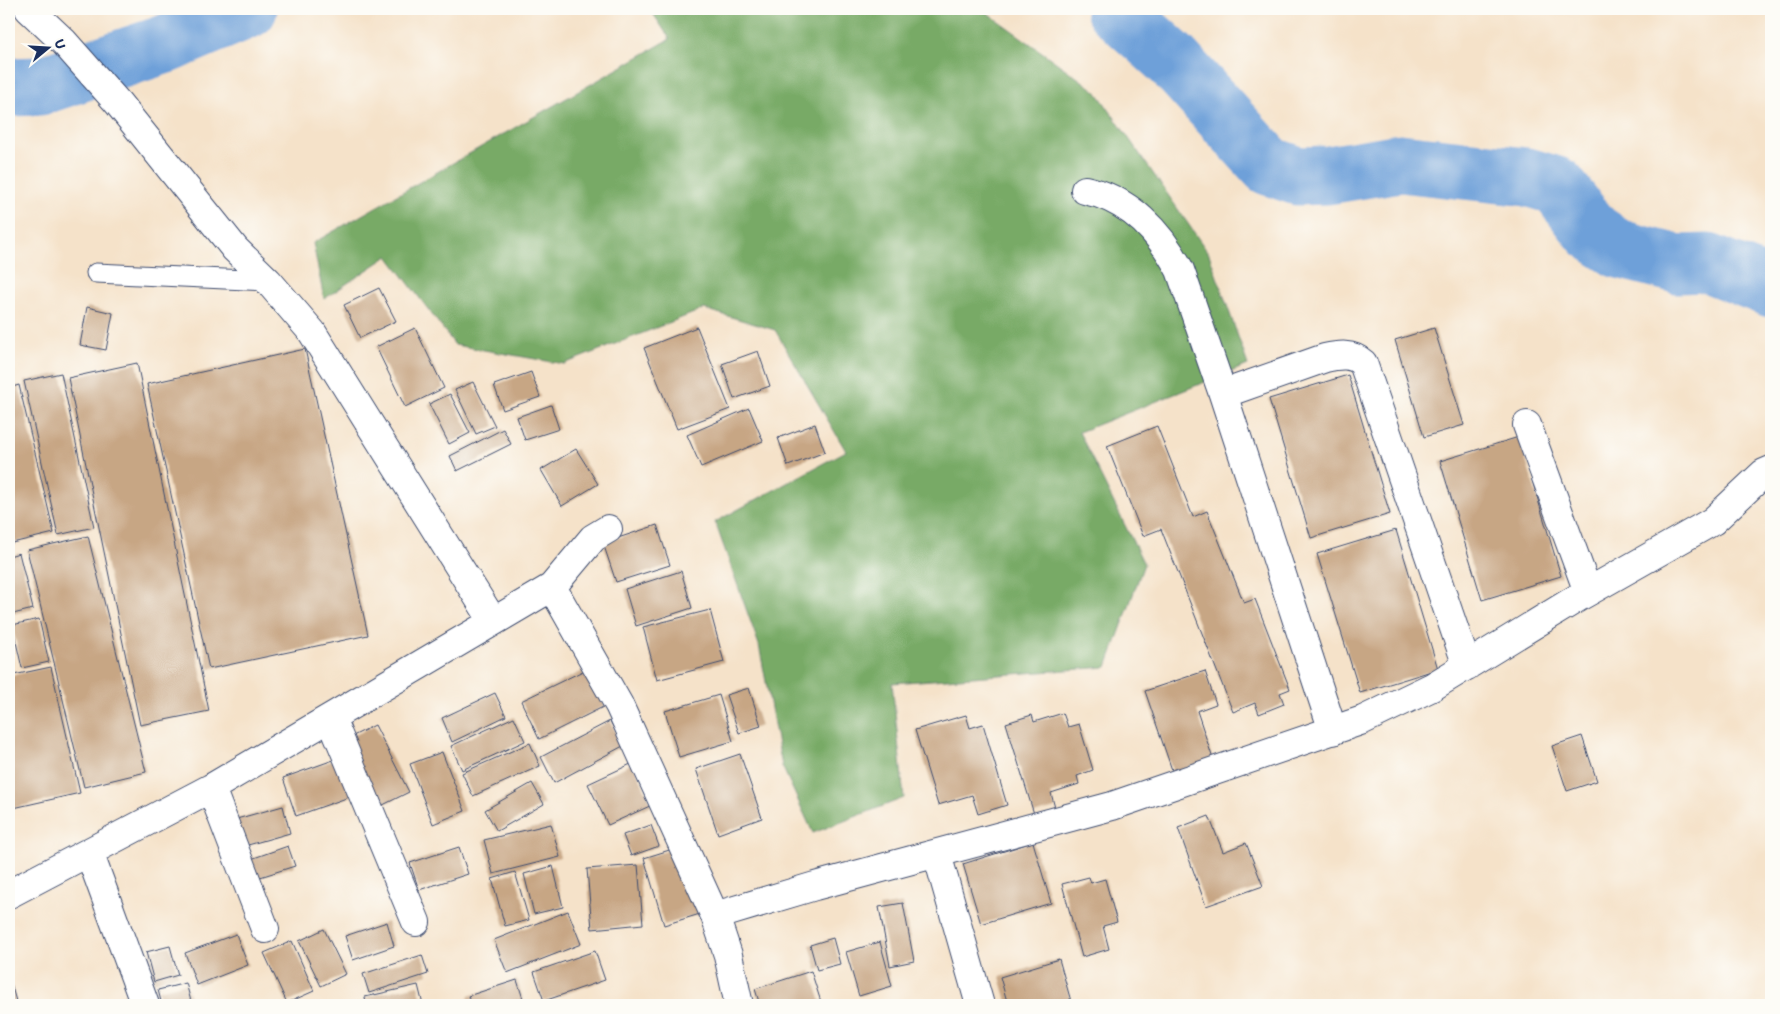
<svg xmlns="http://www.w3.org/2000/svg" width="1780" height="1014" viewBox="0 0 1780 1014" font-family="Itim,sans-serif">
	<rect width="100%" height="100%" fill="#fdfcf7"/>
	<filter id="ink" filterUnits="userSpaceOnUse"><feTurbulence type="fractalNoise" baseFrequency=".02" numOctaves="2"/><feDisplacementMap in="SourceGraphic" scale="10" xChannelSelector="R" yChannelSelector="G"/><feConvolveMatrix kernelMatrix="1 2 1 2 8 2 1 2 1" color-interpolation-filters="sRGB"/></filter>
	<filter id="wash" filterUnits="userSpaceOnUse"><feTurbulence type="fractalNoise" baseFrequency=".0096" numOctaves="4" result="noise"/><feDisplacementMap in="SourceGraphic" scale="20" xChannelSelector="R" yChannelSelector="G"/><feGaussianBlur stdDeviation="1.12" result="paint"/><feColorMatrix in="noise" values="0 0 0 0 0 0 0 0 0 0 0 0 0 0 0 0 0 1.4 0 .05"/><feComposite in="paint" operator="in"/></filter>
	<g filter="url(#wash)">
		<rect width="100%" height="100%" fill="#f5e2c9"/>
		<path fill="#78aa66" stroke="#4a6c62" d="M 650,9 L 982,9 L 1096,91 L 1209,254 L 1248,365 L 1079,432 L 1144,564 L 1107,667 L 892,683 L 904,798 L 813,833 L 782,766 L 759,645 L 715,522 L 846,451 L 775,330 L 704,309 L 564,364 L 455,345 L 388,256 L 324,299 L 313,243 L 670,39 Z"/>
		<g fill="none" stroke-linecap="round" stroke-linejoin="round">
			<path stroke="#6ea0d9" stroke-width="59" d="M 1115,9 L 1172,60 L 1269,166 L 1298,176 L 1328,175 L 1400,163 L 1527,177 L 1557,186 L 1593,232 L 1619,249 L 1677,264 L 1708,263 L 1771,288
				M 9,87 L 40,86 L 166,44 L 248,9"/>
		</g>
		<g id="blocks">
			<path fill="#c7a684" d="M 379,288 L 396,321 L 360,338 L 344,305 Z
				M 87,307 L 113,313 L 106,350 L 80,345 Z
				M 697,327 L 730,409 L 677,429 L 644,348 Z
				M 415,328 L 444,388 L 405,407 L 376,347 Z
				M 1434,328 L 1464,425 L 1424,437 L 1395,340 Z
				M 305,349 L 368,635 L 209,669 L 147,384 Z
				M 758,351 L 770,386 L 734,399 L 722,364 Z
				M 137,363 L 209,711 L 140,725 L 68,378 Z
				M 531,372 L 540,397 L 503,410 L 494,385 Z
				M 61,373 L 94,527 L 58,535 L 24,381 Z
				M 1348,375 L 1390,514 L 1311,538 L 1269,399 Z
				M 473,382 L 495,426 L 476,434 L 455,390 Z
				M 19,385 L 54,533 L 12,543 L 9,527 L 9,388 Z
				M 450,394 L 470,433 L 449,444 L 429,404 Z
				M 551,405 L 559,429 L 525,440 L 517,417 Z
				M 749,408 L 763,441 L 701,467 L 687,435 Z
				M 815,424 L 825,452 L 788,466 L 778,438 Z
				M 1157,426 L 1193,517 L 1207,511 L 1244,603 L 1255,599 L 1290,689 L 1280,693 L 1284,704 L 1259,714 L 1255,703 L 1233,712 L 1161,529 L 1143,536 L 1107,446 Z
				M 503,429 L 511,444 L 457,471 L 450,456 Z
				M 1519,437 L 1561,576 L 1482,600 L 1440,461 Z
				M 576,449 L 598,484 L 562,506 L 541,470 Z
				M 657,525 L 670,565 L 616,582 L 603,543 Z
				M 1396,530 L 1438,669 L 1360,693 L 1317,554 Z
				M 88,536 L 146,772 L 84,787 L 27,550 Z
				M 19,553 L 33,609 L 9,615 L 9,556 Z
				M 681,571 L 692,608 L 636,626 L 625,589 Z
				M 710,610 L 724,662 L 657,680 L 643,627 Z
				M 39,619 L 49,662 L 22,668 L 12,625 Z
				M 9,647 L 13,663 L 9,664 Z
				M 51,667 L 80,793 L 9,809 L 9,676 Z
				M 587,669 L 605,706 L 539,739 L 521,701 Z
				M 1205,671 L 1216,704 L 1197,711 L 1213,759 L 1173,773 L 1145,691 Z
				M 749,688 L 761,726 L 739,733 L 726,695 Z
				M 495,693 L 506,716 L 452,742 L 442,718 Z
				M 719,695 L 733,741 L 679,757 L 665,711 Z
				M 1063,713 L 1068,727 L 1079,724 L 1093,770 L 1077,776 L 1079,784 L 1051,793 L 1055,808 L 1034,814 L 1006,723 L 1032,715 L 1034,722 Z
				M 966,715 L 970,728 L 983,724 L 1007,805 L 978,814 L 972,795 L 938,805 L 915,730 Z
				M 514,717 L 525,741 L 462,770 L 451,746 Z
				M 610,721 L 623,746 L 554,783 L 541,757 Z
				M 375,725 L 409,792 L 381,806 L 347,739 Z
				M 1582,736 L 1597,781 L 1567,791 L 1552,746 Z
				M 530,743 L 540,766 L 473,796 L 462,773 Z
				M 442,752 L 465,811 L 433,824 L 410,764 Z
				M 740,754 L 762,818 L 718,834 L 696,769 Z
				M 339,758 L 352,796 L 296,816 L 283,778 Z
				M 633,763 L 652,805 L 608,825 L 588,784 Z
				M 532,783 L 544,804 L 497,831 L 485,810 Z
				M 283,806 L 290,833 L 241,847 L 233,820 Z
				M 1209,816 L 1223,852 L 1246,843 L 1263,886 L 1206,906 L 1178,828 Z
				M 551,824 L 560,857 L 493,874 L 484,840 Z
				M 651,825 L 659,846 L 631,856 L 623,835 Z
				M 1033,842 L 1051,903 L 981,924 L 963,864 Z
				M 288,846 L 295,866 L 257,878 L 251,859 Z
				M 459,847 L 468,874 L 419,890 L 410,863 Z
				M 679,847 L 700,914 L 664,925 L 644,858 Z
				M 638,865 L 643,924 L 592,929 L 587,869 Z
				M 553,866 L 563,907 L 534,914 L 524,874 Z
				M 515,872 L 529,920 L 505,926 L 492,879 Z
				M 1089,877 L 1091,883 L 1105,879 L 1117,922 L 1103,926 L 1109,949 L 1082,957 L 1062,884 Z
				M 903,903 L 914,961 L 890,966 L 879,907 Z
				M 568,911 L 581,944 L 507,973 L 494,940 Z
				M 387,922 L 394,946 L 353,960 L 345,936 Z
				M 324,929 L 346,974 L 321,986 L 299,941 Z
				M 236,934 L 248,965 L 197,985 L 185,953 Z
				M 833,938 L 840,964 L 817,970 L 810,945 Z
				M 292,941 L 314,991 L 287,1003 L 264,953 Z
				M 880,942 L 892,986 L 859,996 L 846,952 Z
				M 170,946 L 178,975 L 154,982 L 146,952 Z
				M 595,951 L 605,980 L 544,1001 L 534,972 Z
				M 422,955 L 428,974 L 369,993 L 363,974 Z
				M 1059,959 L 1072,1005 L 1008,1005 L 1000,977 Z
				M 811,971 L 822,1005 L 760,1005 L 755,989 Z
				M 9,976 L 17,1005 L 9,1005 Z
				M 517,980 L 525,1005 L 471,1005 L 468,996 Z
				M 186,983 L 192,1005 L 162,1005 L 158,990 Z
				M 418,985 L 423,1005 L 366,1005 L 365,997 Z"/>
		</g>
	</g>
	<g filter="url(#ink)">
		<use href="#blocks" fill-opacity="0" stroke="#3c4a6e" stroke-width="1"/>
		<g fill="none" stroke-linecap="round" stroke-linejoin="round">
			<defs>
				<path id="service" d="M 96,273 L 268,281"/>
				<path id="minor" d="M 29,9 L 64,42 L 118,103 L 235,249 L 268,281 L 312,332 L 493,621
					M 1085,190 C 1129,199 1160,232 1180,270 L 1223,394 L 1325,358 C 1339,355 1352,353 1363,363 L 1467,666
					M 1223,394 L 1333,731
					M 1527,425 L 1588,592
					M 552,587 L 593,538 L 608,529
					M 331,718 L 416,922
					M 211,788 L 265,929
					M 89,852 L 145,1005
					M 937,854 L 980,1005
					M 9,894 L 211,788 L 552,587 L 619,705 L 715,916 L 815,886 L 1112,806 L 1363,720 L 1432,687 L 1579,597 L 1713,521 L 1764,473 L 1771,470
					M 715,916 L 728,955 L 739,1005"/>
			</defs>
			<use href="#service" stroke="#3c4a6e" stroke-width="21"/>
			<use href="#minor" stroke="#3c4a6e" stroke-width="30"/>
			<use href="#service" stroke="#fff" stroke-width="19"/>
			<use href="#minor" stroke="#fff" stroke-width="28"/>
		</g>
	</g>
	<rect width="1780" height="1014" fill="none" stroke="#fdfcf7" stroke-width="30"/>
	<g transform="translate(48 48) rotate(72)" stroke="#fdfcf7" stroke-width="4" paint-order="stroke">
	<path d="M0-4L9 19L0 12L-9 19Z" fill="#1b2f5e"/>
	<text y="-8" font-size="14" font-weight="bold" text-anchor="middle" fill="#1b2f5e">U</text>
	</g>
</svg>
